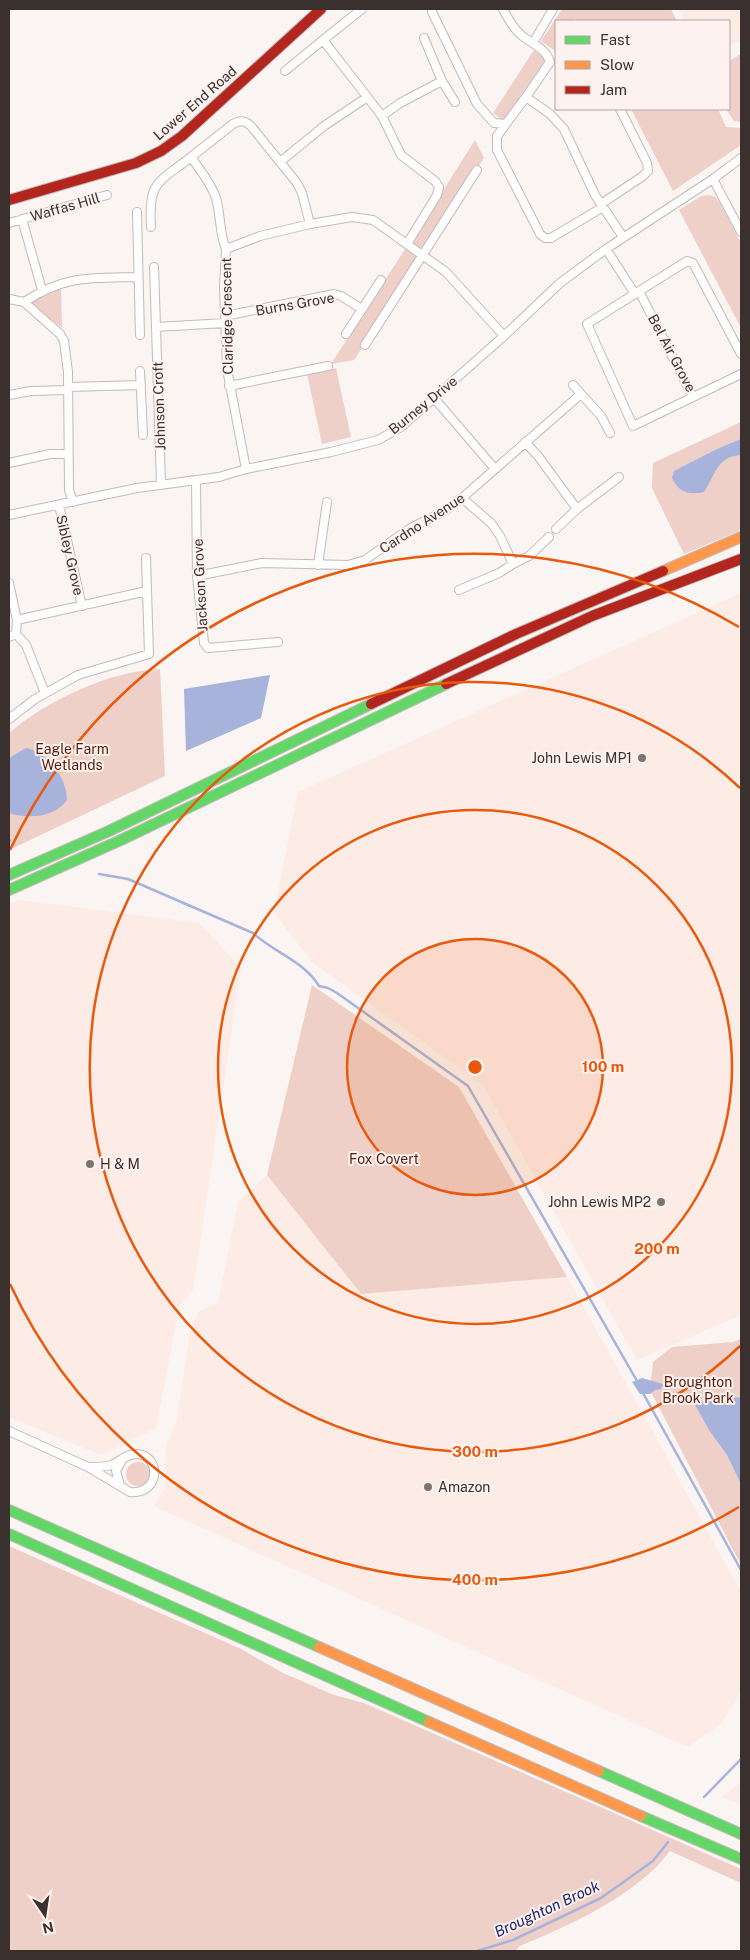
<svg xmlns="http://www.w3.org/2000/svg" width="750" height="1960" viewBox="0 0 750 1960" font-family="'Public Sans',sans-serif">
	<rect width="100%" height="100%" fill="#faf4f2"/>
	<path fill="#fdebe5" d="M 679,9 L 741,9 L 741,40 L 729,46 L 729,21 L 685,21 Z
		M 741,593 L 741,1315 L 637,1360 L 483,1085 L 313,963 L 274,913 L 298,792 Z
		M 19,900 L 199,923 L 241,968 L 193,1290 L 179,1307 L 156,1428 L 101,1455 L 9,1417 L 9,904 Z
		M 267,1175 L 361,1294 L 567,1277 L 741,1592 L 741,1690 L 722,1723 L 688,1747 L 154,1506 L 165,1487 L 166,1444 L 176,1425 L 190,1332 L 198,1312 L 218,1303 L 238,1202 Z
		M 741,1782 L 741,1805 L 722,1797 Z"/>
	<path fill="#eed0c8" d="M 562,9 L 671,9 L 677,21 L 579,21 L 575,19 L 573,21 L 556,21 L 555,51 L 541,41 Z
		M 534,50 L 546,59 L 504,121 L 493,113 Z
		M 741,54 L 741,122 L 734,121 L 726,109 L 729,109 L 729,61 Z
		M 631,109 L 718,109 L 726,127 L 741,128 L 741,145 L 673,191 Z
		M 475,140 L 484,158 L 423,252 L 410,243 Z
		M 709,195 L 715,197 L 720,203 L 741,243 L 741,328 L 679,210 L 701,196 Z
		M 407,246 L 422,256 L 354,360 L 331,364 Z
		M 61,287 L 62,328 L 29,302 Z
		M 336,368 L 351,437 L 322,444 L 307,374 Z
		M 741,422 L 741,530 L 684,554 L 652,488 L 653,463 Z
		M 160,669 L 165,776 L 9,850 L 9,733 C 48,700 109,671 160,669 Z
		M 312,985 L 459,1087 L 567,1277 L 361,1294 L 267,1175 Z
		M 741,1339 L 741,1565 L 650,1390 L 653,1362 L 672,1347 L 733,1342 Z
		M126 1474a12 12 0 1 1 24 0a12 12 0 1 1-24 0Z
		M 9,1546 L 241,1649 L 283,1673 L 334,1695 L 364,1703 L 741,1869 L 741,1883 L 670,1851 C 664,1858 658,1866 652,1871 C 613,1906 567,1926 520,1946 L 515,1951 L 9,1951 Z"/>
	<path fill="#a7b3db" d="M 741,439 L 741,455 C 717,456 716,474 704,492 C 689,495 679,493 672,478 L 674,471 L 717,449 Z
		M 270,675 L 261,718 L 186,751 L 184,689 Z
		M 26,748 C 47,751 67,778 67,800 C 55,818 27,819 9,813 L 9,758 Z
		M 642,1378 L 663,1384 L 661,1389 L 655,1390 L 650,1394 L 640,1394 L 632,1382 Z
		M 741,1397 L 741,1484 L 727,1455 L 709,1430 L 694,1403 Z"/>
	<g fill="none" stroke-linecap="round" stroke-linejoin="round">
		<path stroke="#a7b3db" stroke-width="2.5" d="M 9,840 L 10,841
			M 99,874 L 128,879 L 253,933 C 273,952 304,961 319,986 L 328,988 L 337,993 L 468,1086 L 637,1381
			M 643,1393 L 741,1570
			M 704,1797 L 741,1759
			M 477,1951 L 513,1940 L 601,1898 L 653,1861 L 668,1842"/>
		<defs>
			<path id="street" d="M 362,9 L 323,40 L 382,116 L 401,155 L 435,181 L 439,187 L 437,195 L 407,244
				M 503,9 C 508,19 513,28 521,35 C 532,44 546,48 550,62 L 526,97 L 550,114 L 564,129 L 595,195 L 623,237
				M 432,12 L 477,104 L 494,123 L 506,124
				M 424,38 L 442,81 L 455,102
				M 533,43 L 553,9
				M 285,71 L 323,40
				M 526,97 L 497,136 L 497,150 L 540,234 L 545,238 L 551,238 L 603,207
				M 382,116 L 400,103 L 442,81
				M 713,179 L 741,232
				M 601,204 L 643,176 L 648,171 L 647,163 L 620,109
				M 137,212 L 140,335
				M 22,219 L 42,290
				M 9,223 L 107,195
				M 310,224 L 302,193 L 297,183 L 280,162 L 324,126 L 366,98
				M 151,227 C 148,181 158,183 191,157
				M 226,249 C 219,233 221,215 216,198 C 211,183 200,170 191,157 L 233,124 C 240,120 244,120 251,126 L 280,162
				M 606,249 L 635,294
				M 154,267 L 156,327
				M 639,291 L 693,397
				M 9,299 L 24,302 L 60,334 L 64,341 L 68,372 L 69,490 L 73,502
				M 24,302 C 65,275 90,278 137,277
				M 225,316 L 334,294 L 341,296 L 362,309
				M 346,334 L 381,280
				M 365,345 L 477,170
				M 741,354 L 693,263 L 687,261 L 587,324 L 633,426 L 741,374
				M 140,371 L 143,435
				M 573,385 L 601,416 L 610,433
				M 229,386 L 328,366
				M 68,387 L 141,385
				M 9,395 L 31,391 L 68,390
				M 434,398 L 495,469
				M 525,442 L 538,456 L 577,509
				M 9,463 L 50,454 L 68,454
				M 246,469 L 227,369 L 224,287 L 226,249 L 260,236 L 310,224 L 352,217 L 373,220 L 446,272 L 504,336
				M 196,480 L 197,576 L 204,643 L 208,648 L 278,642
				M 161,484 L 156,327 L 225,323
				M 462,498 L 491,523 L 500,536 L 513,564 L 529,556 L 549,537
				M 59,505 L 82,606
				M 9,515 L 137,488 L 219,477 L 246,469 L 331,452 L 378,440 L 401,427 L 504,336 L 560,283 L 606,249 L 713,179 L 741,158
				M 556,529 L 577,509 L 619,477
				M 318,565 L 327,502
				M 197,576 L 262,563 L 348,565 L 365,560 L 409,529 L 446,510 L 462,498 L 581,394
				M 9,583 L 17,620 L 16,634 L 9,637
				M 459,590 L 499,573 L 513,564
				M 17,620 L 147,591
				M 16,634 L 26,645 L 45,693
				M 9,719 L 35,699 L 78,675 L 149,654 L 146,558
				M 9,1431 L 88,1467 L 130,1492 C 160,1495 162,1456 137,1454 C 128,1453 120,1461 112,1465 C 104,1467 96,1467 88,1467
				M 120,1485 L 116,1471 L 122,1460"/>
			<path id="fast" d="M 9,875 L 109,831 L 371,704
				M 9,890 L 121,840 L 446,684
				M 9,1510 L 319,1647
				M 9,1534 L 429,1722
				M 599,1771 L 741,1834
				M 641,1816 L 741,1859"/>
			<path id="slow" d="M 663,571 L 741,537
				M 319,1647 L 599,1771
				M 429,1722 L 641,1816"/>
			<path id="jam" d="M 9,200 L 136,163 L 161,151 L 182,136 L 321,9
				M 446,684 L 592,616 L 741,559
				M 371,704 L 516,634 L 663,571"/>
		</defs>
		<use href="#street" stroke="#c2bbb9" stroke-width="10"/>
		<use href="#fast" stroke="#c2bbb9" stroke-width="12"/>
		<use href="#slow" stroke="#c2bbb9" stroke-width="12"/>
		<use href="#jam" stroke="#c2bbb9" stroke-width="12"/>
		<use href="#street" stroke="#fefdfd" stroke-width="8"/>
		<use href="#fast" stroke="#63d668" stroke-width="10"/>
		<use href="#slow" stroke="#ff974d" stroke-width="10"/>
		<use href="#jam" stroke="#b3261e" stroke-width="10"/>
	</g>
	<circle cx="475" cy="1067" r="128" fill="#e8590c" fill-opacity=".12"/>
	<g fill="none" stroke="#e8590c" stroke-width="2.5">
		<circle cx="475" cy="1067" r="128"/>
		<circle cx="475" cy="1067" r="257"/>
		<path d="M740 1346A385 385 0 1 1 740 788"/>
		<path d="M739 1507A513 513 0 0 1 10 1284M10 850A513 513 0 0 1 739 627"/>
	</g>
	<g fill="#7d7572" stroke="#fdf2ef" stroke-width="2">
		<circle cx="642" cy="758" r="5"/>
		<circle cx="90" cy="1164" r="5"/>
		<circle cx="661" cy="1202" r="5"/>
		<circle cx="428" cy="1487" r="5"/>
	</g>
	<g text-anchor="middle" stroke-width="4" stroke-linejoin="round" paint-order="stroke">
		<g font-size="14" fill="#3a302d" stroke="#fdf2ef">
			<text transform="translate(195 103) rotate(-41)" y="5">Lower End Road</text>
			<text transform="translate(65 207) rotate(-16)" y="5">Waffas Hill</text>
			<text transform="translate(295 304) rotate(-10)" y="5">Burns Grove</text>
			<text transform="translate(227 316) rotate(-91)" y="5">Claridge Crescent</text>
			<text transform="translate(672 353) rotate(62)" y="5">Bel Air Grove</text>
			<text transform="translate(423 405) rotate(-39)" y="5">Burney Drive</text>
			<text transform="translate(159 406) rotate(-92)" y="5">Johnson Croft</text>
			<text transform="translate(422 523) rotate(-33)" y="5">Cardno Avenue</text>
			<text transform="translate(70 555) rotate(77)" y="5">Sibley Grove</text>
			<text transform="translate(200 585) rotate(-93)" y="5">Jackson Grove</text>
		</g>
		<g font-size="14" fill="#5a1c09" stroke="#fdf2ef">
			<text x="72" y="754">Eagle Farm<tspan x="72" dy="16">Wetlands</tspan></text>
			<text x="384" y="1164">Fox Covert</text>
			<text x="698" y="1387">Broughton<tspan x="698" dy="16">Brook Park</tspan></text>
		</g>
		<g font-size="14" fill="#3a302d" stroke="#fdf2ef" text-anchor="end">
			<text x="632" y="763">John Lewis MP1</text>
			<text x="100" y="1169" text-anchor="start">H &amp; M</text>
			<text x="651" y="1207">John Lewis MP2</text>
			<text x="438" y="1492" text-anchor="start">Amazon</text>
		</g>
		<g font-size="15" font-style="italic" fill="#1a276b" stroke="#fdf2ef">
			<text transform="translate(547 1909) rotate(-25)" y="5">Broughton Brook</text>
		</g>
	</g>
	<circle cx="475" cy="1067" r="8" fill="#e8590c" stroke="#fdf2ef" stroke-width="2.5"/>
	<g font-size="15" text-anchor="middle" font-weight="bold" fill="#e8590c" stroke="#fdf2ef" stroke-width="4" stroke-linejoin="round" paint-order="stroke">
		<text x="603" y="1072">100 m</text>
		<text x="657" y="1254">200 m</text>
		<text x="475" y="1457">300 m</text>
		<text x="475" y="1585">400 m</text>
	</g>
	<rect width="750" height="1960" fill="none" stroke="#3a302d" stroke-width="20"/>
	<rect x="555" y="20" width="175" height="90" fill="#fdf2ef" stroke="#afa4a1"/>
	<rect x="565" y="36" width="25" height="8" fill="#63d668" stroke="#afa4a1"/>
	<text x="600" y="45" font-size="15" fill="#3a302d">Fast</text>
	<rect x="565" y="61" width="25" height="8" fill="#ff974d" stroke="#afa4a1"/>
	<text x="600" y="70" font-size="15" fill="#3a302d">Slow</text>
	<rect x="565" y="86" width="25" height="8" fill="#b3261e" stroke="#afa4a1"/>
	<text x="600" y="95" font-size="15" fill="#3a302d">Jam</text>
	<g transform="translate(45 1915) rotate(167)" stroke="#fdf2ef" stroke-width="4" paint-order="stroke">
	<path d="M0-4L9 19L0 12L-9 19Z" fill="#3a302d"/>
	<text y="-8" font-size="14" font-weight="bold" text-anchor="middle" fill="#3a302d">N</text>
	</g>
</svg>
